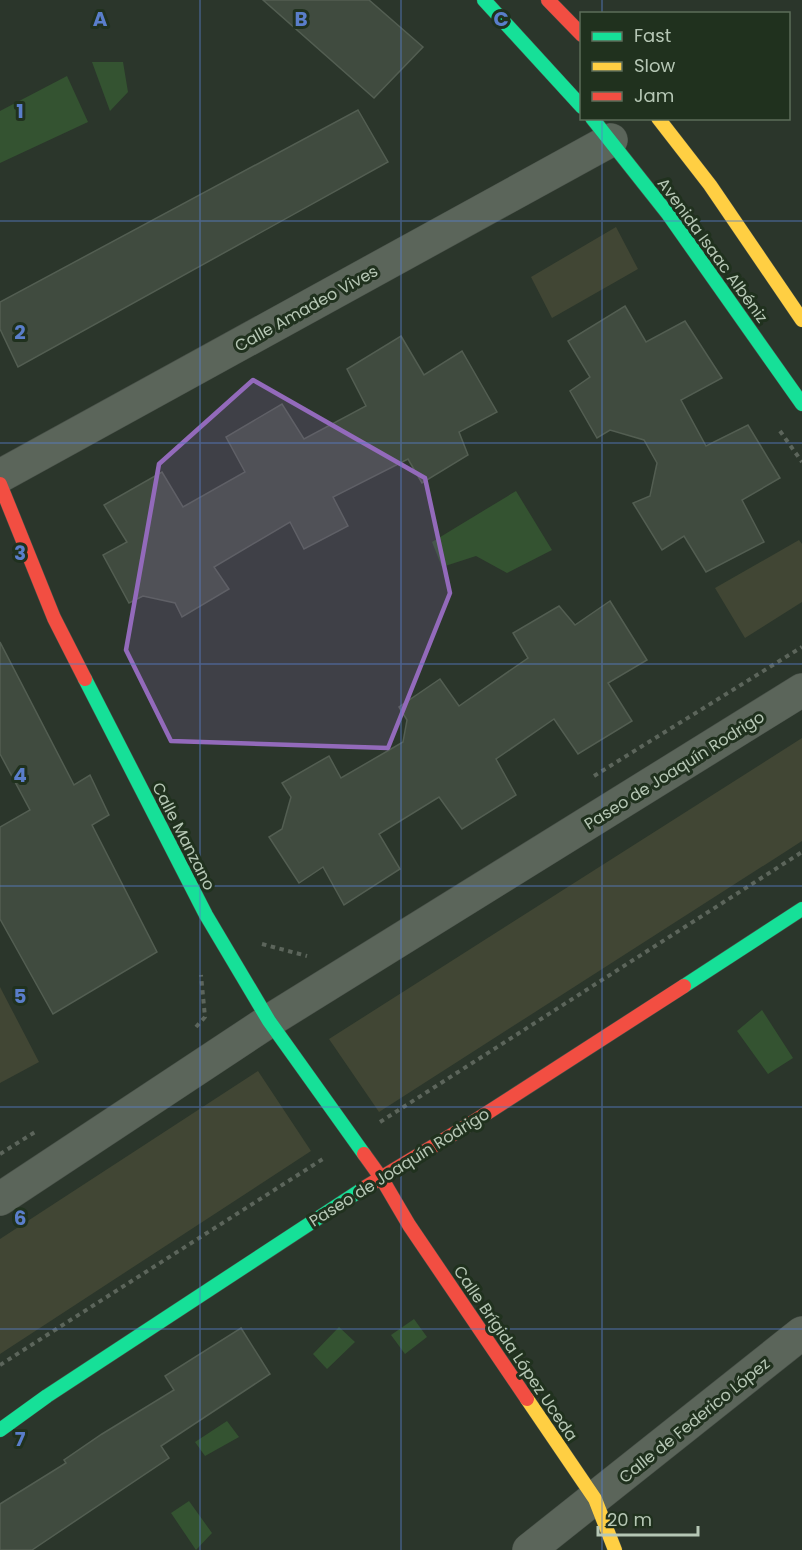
<svg xmlns="http://www.w3.org/2000/svg" width="802" height="1550" viewBox="0 0 802 1550" font-family="Poppins,sans-serif">
	<rect width="100%" height="100%" fill="#2b362b"/>
	<path fill="#414634" d="M 616,227 L 638,269 L 552,318 L 531,277 Z
		M 799,540 L 802,544 L 802,602 L 745,638 L 715,588 Z
		M 802,738 L 802,841 L 379,1112 L 329,1039 Z
		M 0,987 L 39,1062 L 0,1083 Z
		M 258,1071 L 311,1151 L 0,1354 L 0,1239 Z"/>
	<path fill="#345331" d="M 92,62 L 123,62 L 128,92 L 110,111 Z
		M 67,76 L 88,122 L 0,163 L 0,111 Z
		M 516,491 L 552,550 L 507,573 L 476,556 L 442,567 L 432,542 Z
		M 762,1010 L 793,1058 L 768,1074 L 737,1031 Z
		M 414,1319 L 427,1337 L 405,1354 L 391,1335 Z
		M 339,1327 L 355,1342 L 327,1369 L 313,1354 Z
		M 227,1421 L 239,1437 L 205,1456 L 195,1442 Z
		M 189,1501 L 212,1533 L 196,1550 L 171,1513 Z"/>
	<path fill="#404b3f" stroke="#535e52" stroke-width="1.5" d="M 263,0 L 369,0 L 423,47 L 374,98 Z
		M 358,110 L 388,162 L 18,367 L 0,329 L 0,302 Z
		M 625,306 L 646,342 L 685,321 L 722,378 L 681,400 L 706,446 L 748,425 L 780,478 L 742,500 L 764,542 L 706,572 L 684,536 L 662,550 L 633,503 L 650,496 L 657,463 L 644,440 L 610,430 L 597,438 L 570,391 L 590,377 L 568,341 Z
		M 401,336 L 424,375 L 462,351 L 497,412 L 459,432 L 468,455 L 422,483 L 408,459 L 333,497 L 348,526 L 304,549 L 290,522 L 214,567 L 229,589 L 182,617 L 175,603 L 143,596 L 129,603 L 103,555 L 127,542 L 104,505 L 162,472 L 183,507 L 245,472 L 226,437 L 282,404 L 304,439 L 366,406 L 347,369 Z
		M 610,601 L 647,660 L 608,683 L 632,721 L 578,754 L 554,719 L 496,759 L 516,795 L 462,829 L 439,797 L 379,834 L 400,869 L 344,905 L 323,867 L 299,883 L 269,837 L 282,829 L 291,797 L 282,783 L 329,756 L 341,778 L 403,742 L 407,720 L 399,707 L 440,679 L 459,706 L 528,658 L 513,633 L 559,606 L 575,625 Z
		M 0,642 L 74,785 L 90,775 L 109,815 L 92,825 L 157,952 L 53,1014 L 0,919 L 0,827 L 30,810 L 0,754 Z
		M 241,1328 L 270,1374 L 161,1446 L 169,1458 L 32,1550 L 0,1550 L 0,1504 L 66,1463 L 64,1460 L 102,1434 L 174,1390 L 165,1376 Z"/>
	<g fill="none" stroke-linecap="round" stroke-linejoin="round">
		<defs>
			<path id="street" d="M 0,476 L 611,140
				M 0,1199 L 269,1021 L 802,690
				M 529,1550 L 802,1333"/>
			<path id="fast" d="M 484,0 L 582,107
				M 592,118 L 668,214 L 802,404
				M 85,679 L 206,915 L 269,1021 L 364,1154
				M 684,986 L 802,909
				M 0,1430 L 47,1396 L 364,1188"/>
			<path id="slow" d="M 658,118 L 710,185 L 802,320
				M 527,1399 L 595,1499 L 615,1550"/>
			<path id="jam" d="M 548,0 L 582,35
				M 0,484 L 54,618 L 85,679
				M 364,1154 L 382,1179 L 409,1225 L 527,1399
				M 364,1188 L 470,1124 L 684,986"/>
		</defs>
		<use href="#street" stroke="#485048" stroke-width="34"/>
		<use href="#fast" stroke="#485048" stroke-width="15"/>
		<use href="#slow" stroke="#485048" stroke-width="15"/>
		<use href="#jam" stroke="#485048" stroke-width="15"/>
		<path stroke="#5c655b" stroke-width="4" stroke-dasharray="4.5 4.5" stroke-linecap="butt" d="M 780,431 L 802,462
			M 594,776 L 802,647
			M 262,944 L 307,956
			M 196,1027 L 205,1017 L 201,975
			M 380,1122 L 802,852
			M 0,1154 L 35,1132
			M 0,1365 L 326,1157"/>
		<use href="#street" stroke="#5b655a" stroke-width="33"/>
		<use href="#fast" stroke="#16e098" stroke-width="14"/>
		<use href="#slow" stroke="#ffcf43" stroke-width="14"/>
		<use href="#jam" stroke="#f24e42" stroke-width="14"/>
	</g>
	<path fill="#936abb" fill-opacity="0.2" stroke="#936abb" stroke-width="4.5" stroke-linejoin="round" d="M 253,380 L 425,478 L 450,593 L 388,748 L 171,741 L 126,650 L 159,464 Z"/>
	<path fill="none" stroke="#5a7eca" stroke-width="1.5" stroke-opacity="0.55" d="M 200,0 L 200,1550M 401,0 L 401,1550M 602,0 L 602,14M 602,118 L 602,1550M 0,221 L 802,221M 0,443 L 802,443M 0,664 L 802,664M 0,886 L 802,886M 0,1107 L 802,1107M 0,1329 L 802,1329"/>
	<g text-anchor="middle" stroke-width="6" stroke-linejoin="round" paint-order="stroke">
		<g font-size="16" fill="#b6c7b5" stroke="#20311e">
			<text transform="translate(713 250) rotate(54)" y="6">Avenida Isaac Albéniz</text>
			<text transform="translate(306 308) rotate(-29)" y="6">Calle Amadeo Vives</text>
			<text transform="translate(674 770) rotate(-32)" y="6">Paseo de Joaquín Rodrigo</text>
			<text transform="translate(184 836) rotate(63)" y="6">Calle Manzano</text>
			<text transform="translate(399 1167) rotate(-32)" y="6">Paseo de Joaquín Rodrigo</text>
			<text transform="translate(516 1353) rotate(56)" y="6">Calle Brígida López Uceda</text>
			<text transform="translate(694 1420) rotate(-39)" y="6">Calle de Federico López</text>
		</g>
	</g>
	<g font-size="20" text-anchor="middle" font-weight="bold" fill="#5a7eca" stroke="#20311e" stroke-width="6" stroke-linejoin="round" paint-order="stroke">
		<text x="100" y="26">A</text>
		<text x="301" y="26">B</text>
		<text x="501" y="26">C</text>
		<text x="20" y="118">1</text>
		<text x="20" y="339">2</text>
		<text x="20" y="560">3</text>
		<text x="20" y="782">4</text>
		<text x="20" y="1003">5</text>
		<text x="20" y="1225">6</text>
		<text x="20" y="1446">7</text>
	</g>
	<rect x="580" y="12" width="210" height="108" fill="#20311e" stroke="#5c6d5a" stroke-width="1.5"/>
	<rect x="592" y="32" width="30" height="9" fill="#16e098" stroke="#5c6d5a" stroke-width="1.5"/>
	<text x="634" y="42" font-size="18" fill="#b6c7b5">Fast</text>
	<rect x="592" y="62" width="30" height="9" fill="#ffcf43" stroke="#5c6d5a" stroke-width="1.5"/>
	<text x="634" y="72" font-size="18" fill="#b6c7b5">Slow</text>
	<rect x="592" y="92" width="30" height="9" fill="#f24e42" stroke="#5c6d5a" stroke-width="1.5"/>
	<text x="634" y="102" font-size="18" fill="#b6c7b5">Jam</text>
	<path d="M598 1526v9h100v-9" fill="none" stroke="#b6c7b5" stroke-width="3"/>
	<text x="607" y="1526" font-size="18" fill="#b6c7b5" stroke="#20311e" stroke-width="4.5" paint-order="stroke">20 m</text>
</svg>
